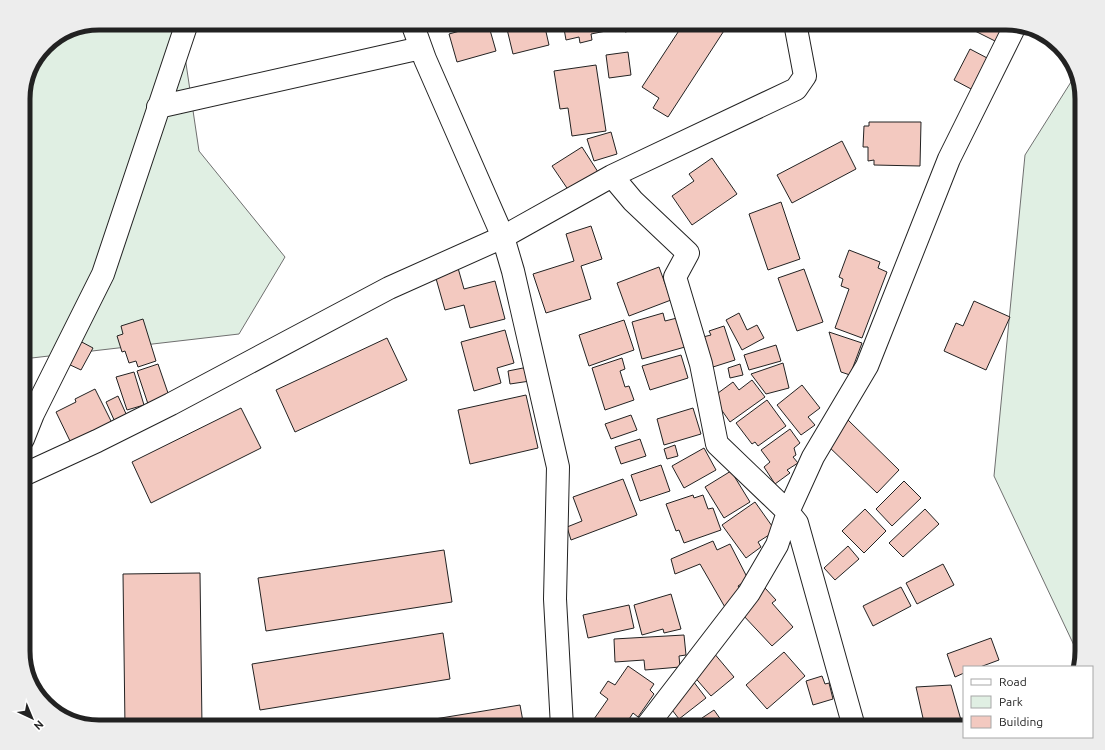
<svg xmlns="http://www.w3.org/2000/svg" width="1105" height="750" viewBox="0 0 1105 750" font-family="Ubuntu,sans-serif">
	<rect width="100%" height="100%" fill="#fff"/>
	<path fill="#e0efe3" stroke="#6f6f6f" d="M 99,23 L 180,23 L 199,151 L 285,257 L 239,334 L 23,359 L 23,94 L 45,45 L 70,29 Z
		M 1076,74 L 1082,99 L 1082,651 L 1080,658 L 994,476 L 1025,155 Z"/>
	<path fill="#f3c9c0" stroke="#222" d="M 488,23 L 496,51 L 457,62 L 449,34 Z
		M 516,23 L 544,23 L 549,45 L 513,54 L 506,25 Z
		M 563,23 L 604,23 L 606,31 L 591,34 L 592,40 L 580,43 L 579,37 L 566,40 Z
		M 623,23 L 657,23 L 658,25 L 625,32 Z
		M 684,23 L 729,23 L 668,117 L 653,108 L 659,98 L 642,87 Z
		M 979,23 L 1006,23 L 997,42 L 975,31 Z
		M 970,49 L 989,59 L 973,90 L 954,80 Z
		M 628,52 L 631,75 L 609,78 L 606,55 Z
		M 596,65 L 606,131 L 572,136 L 568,108 L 560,109 L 554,71 Z
		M 869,122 L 921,122 L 920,166 L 874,165 L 874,160 L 868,161 L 868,147 L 863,147 L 864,126 L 869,126 Z
		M 611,132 L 617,154 L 594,161 L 587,139 Z
		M 842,141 L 856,169 L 792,203 L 777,175 Z
		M 582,147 L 598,172 L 569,191 L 552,166 Z
		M 712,158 L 737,194 L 692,225 L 672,196 L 694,181 L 689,174 Z
		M 781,202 L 800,259 L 768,270 L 749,214 Z
		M 591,226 L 602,259 L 581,266 L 591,299 L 546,313 L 533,274 L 574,261 L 566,234 Z
		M 849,250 L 880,262 L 878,268 L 887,272 L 862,338 L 835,328 L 849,289 L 841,286 L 843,279 L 839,277 Z
		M 659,267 L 671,300 L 629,316 L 617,283 Z
		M 458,268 L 464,289 L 495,281 L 505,319 L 470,328 L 464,305 L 445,310 L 435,275 Z
		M 804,269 L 823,322 L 797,331 L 778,278 Z
		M 974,301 L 1010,317 L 986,370 L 944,351 L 956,323 L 963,326 Z
		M 663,313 L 665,321 L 677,318 L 685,347 L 642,359 L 632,322 Z
		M 739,313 L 747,330 L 757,325 L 764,338 L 742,350 L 726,320 Z
		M 143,319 L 156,361 L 138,367 L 136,361 L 129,363 L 125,351 L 122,352 L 117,336 L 123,334 L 121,326 Z
		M 624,320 L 634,350 L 589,366 L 579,335 Z
		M 724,326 L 735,360 L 713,367 L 703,337 L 711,335 L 709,331 Z
		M 505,330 L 514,363 L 497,368 L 501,383 L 474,391 L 461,342 Z
		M 829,332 L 862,343 L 850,375 L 841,372 Z
		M 387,338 L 407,380 L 295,432 L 276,390 Z
		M 78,340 L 93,348 L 81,370 L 66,363 Z
		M 776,345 L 781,361 L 749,370 L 744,355 Z
		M 681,355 L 688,378 L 650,390 L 642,366 Z
		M 622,358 L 625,369 L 620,371 L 625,387 L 629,386 L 634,400 L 605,410 L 592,368 Z
		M 783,363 L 789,388 L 766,394 L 751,374 Z
		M 158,364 L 169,396 L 148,404 L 137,371 Z
		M 740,364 L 743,375 L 730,378 L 728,368 Z
		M 528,367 L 530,381 L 510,384 L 508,371 Z
		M 134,372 L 144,405 L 127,410 L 116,377 Z
		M 752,380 L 765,397 L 730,422 L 718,405 L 714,396 L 733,382 L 739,390 Z
		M 802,385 L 820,408 L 808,417 L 815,425 L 801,435 L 777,405 Z
		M 95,389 L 112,423 L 71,443 L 56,412 L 76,402 L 75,399 Z
		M 526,395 L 538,448 L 470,464 L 458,410 Z
		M 118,396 L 127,416 L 115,422 L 106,402 Z
		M 767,400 L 786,426 L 758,446 L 755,442 L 752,444 L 736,423 Z
		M 241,408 L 261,448 L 151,503 L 132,462 Z
		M 693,408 L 701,434 L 664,445 L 657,419 Z
		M 631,415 L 637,430 L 611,439 L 605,424 Z
		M 848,420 L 899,470 L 877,493 L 826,444 Z
		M 790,429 L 800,443 L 794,448 L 796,455 L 793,457 L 798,463 L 787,470 L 790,473 L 775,484 L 764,467 L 770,462 L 761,450 Z
		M 640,439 L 646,456 L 621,464 L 615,447 Z
		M 675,445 L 678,456 L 667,459 L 664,449 Z
		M 704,448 L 716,470 L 684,488 L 672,466 Z
		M 661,465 L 670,491 L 640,501 L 631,475 Z
		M 731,471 L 750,502 L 724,518 L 705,487 Z
		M 623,479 L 637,515 L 571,540 L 567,527 L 582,521 L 573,497 Z
		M 904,481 L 921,498 L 892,526 L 876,509 Z
		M 693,495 L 694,498 L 703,495 L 708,509 L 713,508 L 721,530 L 684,543 L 679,530 L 676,531 L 666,504 Z
		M 755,502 L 772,526 L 769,535 L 758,542 L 761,547 L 746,558 L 722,525 Z
		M 865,509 L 886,531 L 864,553 L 842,531 Z
		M 925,509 L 939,524 L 903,557 L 889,543 Z
		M 713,541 L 717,550 L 730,544 L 748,579 L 738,586 L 742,592 L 726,609 L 700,564 L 675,574 L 671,559 Z
		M 848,546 L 859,559 L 835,580 L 824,568 Z
		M 444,550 L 452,602 L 266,631 L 258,578 Z
		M 943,564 L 954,585 L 917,604 L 906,583 Z
		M 200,573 L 202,727 L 125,727 L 123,574 Z
		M 901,587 L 911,606 L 873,626 L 863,606 Z
		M 765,588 L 776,600 L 772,603 L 793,627 L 772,646 L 742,614 L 749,602 Z
		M 671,594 L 681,629 L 664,633 L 663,629 L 642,635 L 634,605 Z
		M 629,605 L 634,628 L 588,638 L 583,615 Z
		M 443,633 L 450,679 L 260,710 L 252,664 Z
		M 684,635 L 686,655 L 679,656 L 680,667 L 645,670 L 644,660 L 615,662 L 614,639 Z
		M 991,638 L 999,660 L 980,667 L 964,667 L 964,673 L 955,677 L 947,654 Z
		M 713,652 L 734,677 L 711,696 L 692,674 Z
		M 784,652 L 805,676 L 767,709 L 746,685 Z
		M 628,666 L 654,684 L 650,690 L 654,694 L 638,717 L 633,713 L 624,727 L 606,727 L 594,719 L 608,699 L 600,693 L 608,681 L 615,685 Z
		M 822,676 L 825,684 L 829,683 L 833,699 L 813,705 L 806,681 Z
		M 693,681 L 706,698 L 679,719 L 666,702 Z
		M 951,685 L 963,727 L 925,727 L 916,687 Z
		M 520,705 L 524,727 L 386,727 Z
		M 714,710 L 726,727 L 709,727 L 702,718 Z
		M 819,720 L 821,726 L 831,723 L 832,727 L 798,727 Z"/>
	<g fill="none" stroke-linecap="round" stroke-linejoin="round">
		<defs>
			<path id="minor" d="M 412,23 L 425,59 L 503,237 L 513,271 L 558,467 L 555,599 L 562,727
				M 158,107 L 421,48
				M 612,176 L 633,201 L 688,253 L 675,277 L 701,364 L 717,444 L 788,512 L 797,523 L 854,727
				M 23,439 L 33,414 L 103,274 L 187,23
				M 23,475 L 97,441 L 171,404 L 389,288 L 503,237 L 612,176 L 796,89 L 805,76 L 795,23
				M 646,727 L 749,593 L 777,545 L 788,512 L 813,457 L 867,366 L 949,159 L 1015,26"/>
		</defs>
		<use href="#minor" stroke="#222" stroke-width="24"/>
		<use href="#minor" stroke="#fff" stroke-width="22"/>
	</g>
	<path d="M0 0H1105V750H0ZM99 30H1006A69 69 0 0 1 1075 99V651A69 69 0 0 1 1006 720H99A69 69 0 0 1 30 651V99A69 69 0 0 1 99 30Z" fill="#ededed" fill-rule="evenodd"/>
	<path fill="none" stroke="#222" stroke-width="5" d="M99 30H1006A69 69 0 0 1 1075 99V651A69 69 0 0 1 1006 720H99A69 69 0 0 1 30 651V99A69 69 0 0 1 99 30Z"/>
	<rect x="963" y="666" width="130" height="72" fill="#ffffff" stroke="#a7a7a7"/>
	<rect x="971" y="679" width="20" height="6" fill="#ffffff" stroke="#a7a7a7"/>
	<text x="999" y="686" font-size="12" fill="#222222">Road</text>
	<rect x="971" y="696" width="20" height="12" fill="#e0efe3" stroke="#a7a7a7"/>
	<text x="999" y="706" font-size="12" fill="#222222">Park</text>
	<rect x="971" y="716" width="20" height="12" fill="#f3c9c0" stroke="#a7a7a7"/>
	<text x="999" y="726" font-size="12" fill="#222222">Building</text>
	<g transform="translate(32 718) rotate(136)" stroke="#ffffff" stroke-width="3" paint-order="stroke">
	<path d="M0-3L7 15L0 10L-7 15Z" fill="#222222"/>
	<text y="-6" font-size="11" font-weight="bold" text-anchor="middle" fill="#222222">N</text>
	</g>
</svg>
